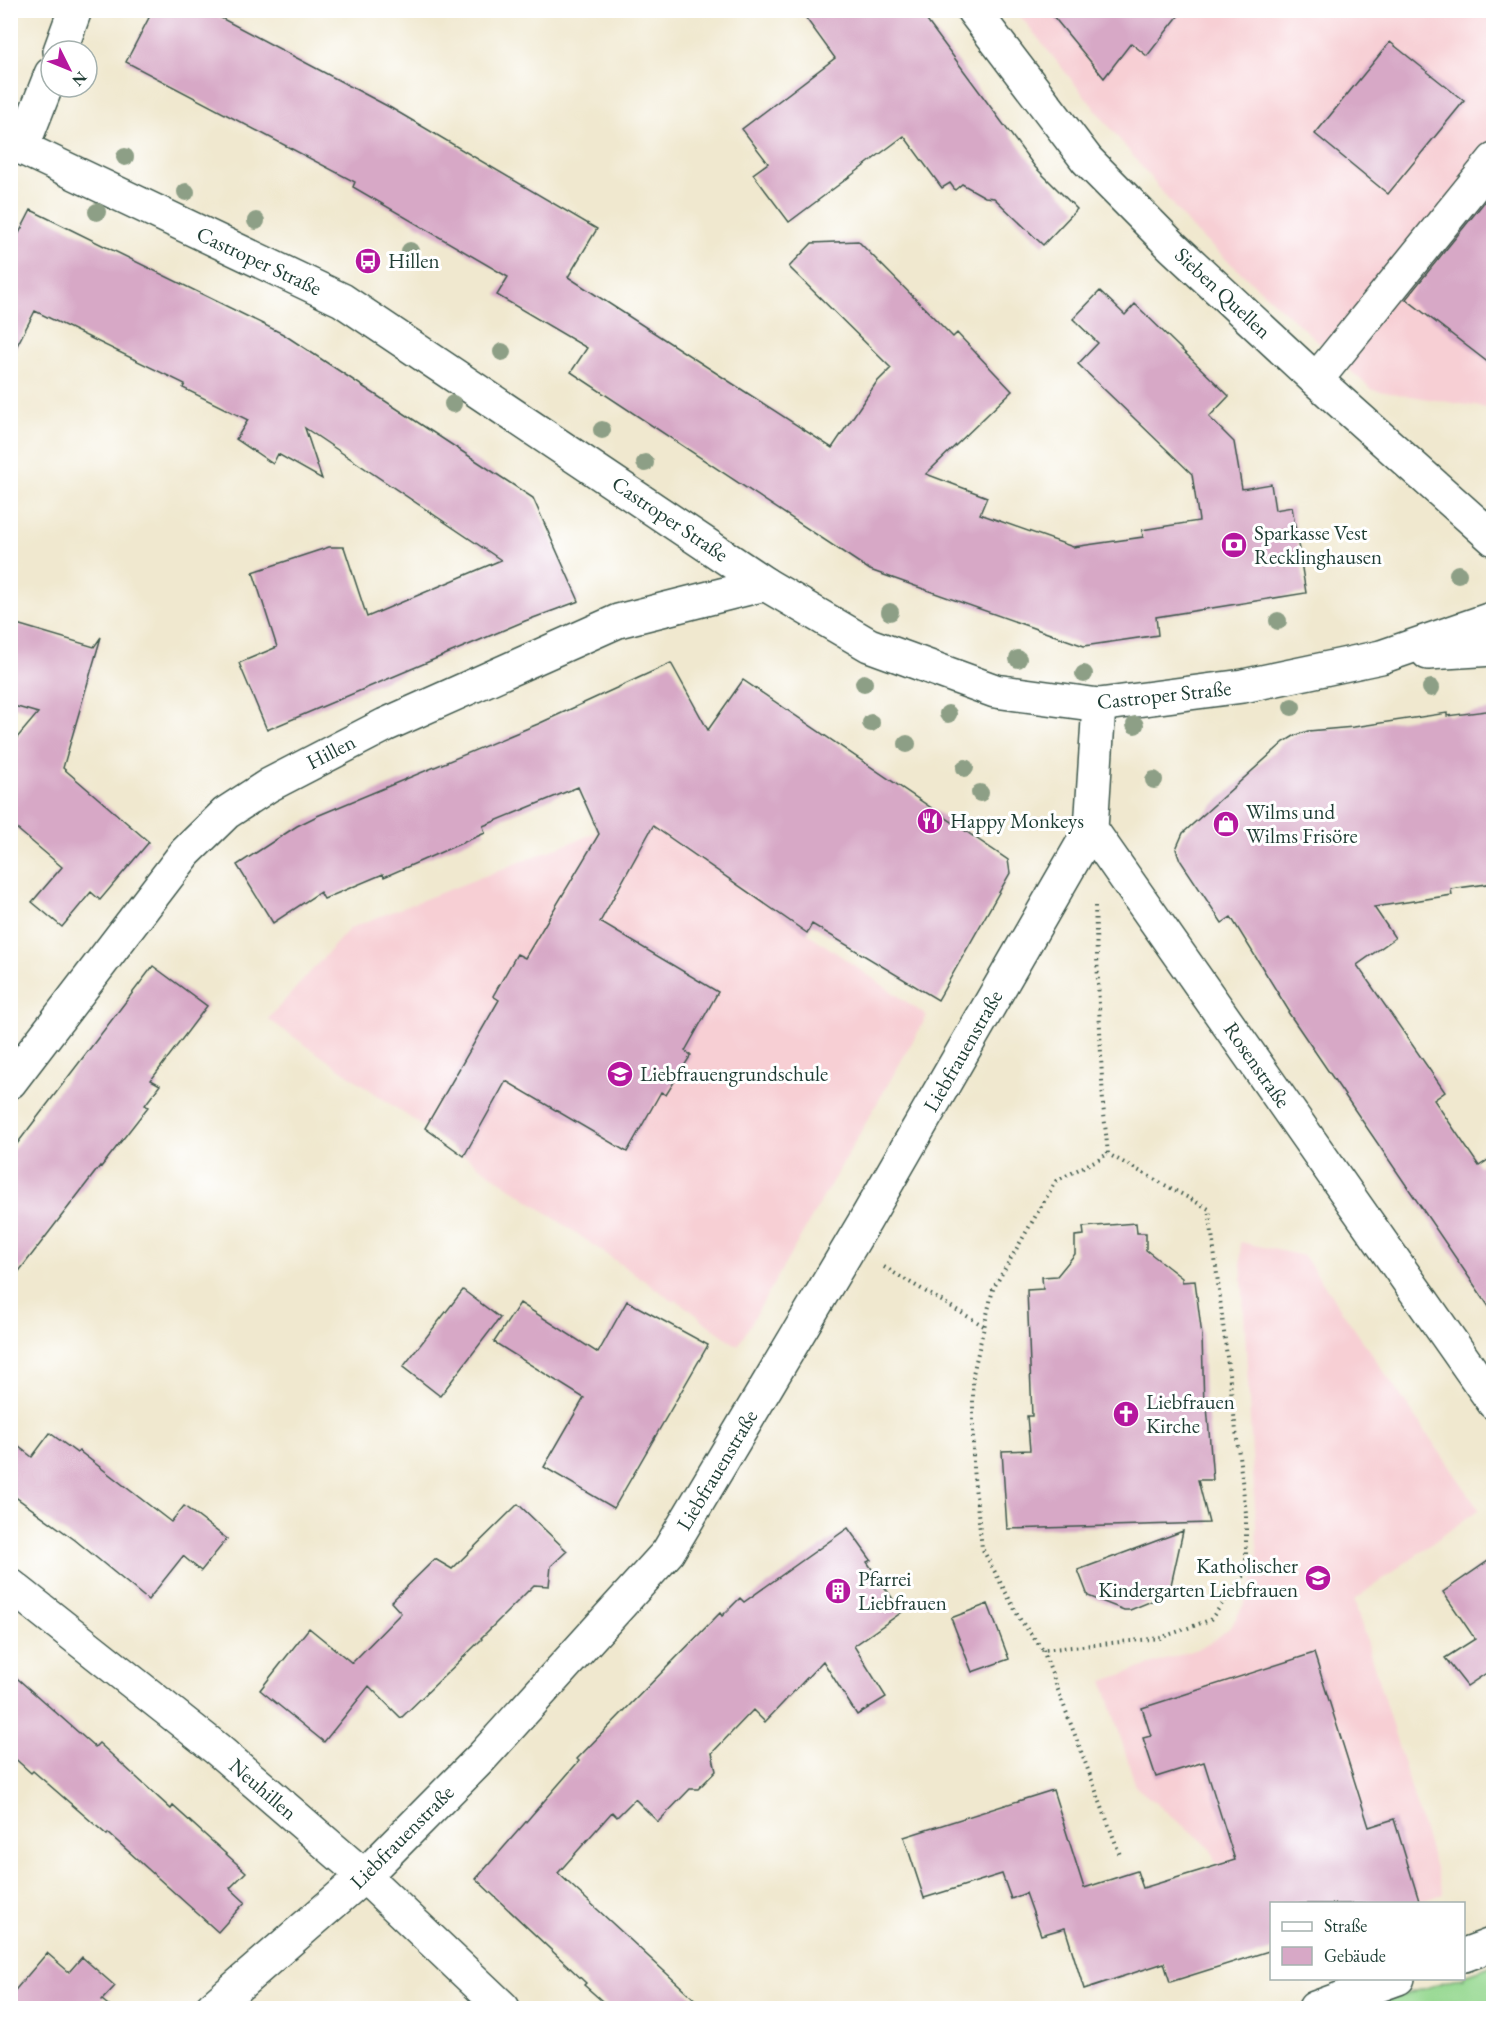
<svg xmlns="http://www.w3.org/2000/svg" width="1504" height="2019" viewBox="0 0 1504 2019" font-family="'EB Garamond',serif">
	<rect width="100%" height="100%" fill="#fff"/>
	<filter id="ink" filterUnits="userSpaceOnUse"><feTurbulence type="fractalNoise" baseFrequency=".0167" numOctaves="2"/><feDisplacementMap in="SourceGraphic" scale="12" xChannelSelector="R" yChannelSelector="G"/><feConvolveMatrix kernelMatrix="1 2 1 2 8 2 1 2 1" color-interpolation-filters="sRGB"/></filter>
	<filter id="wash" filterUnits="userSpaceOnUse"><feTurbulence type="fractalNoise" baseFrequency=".008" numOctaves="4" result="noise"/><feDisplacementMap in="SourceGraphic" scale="24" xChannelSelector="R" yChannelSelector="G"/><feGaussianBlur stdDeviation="1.35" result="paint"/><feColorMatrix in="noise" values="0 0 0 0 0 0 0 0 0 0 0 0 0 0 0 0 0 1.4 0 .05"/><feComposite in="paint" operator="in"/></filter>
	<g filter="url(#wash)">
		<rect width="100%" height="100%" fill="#f0e8cf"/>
		<path fill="#f7cfd4" d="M 1016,11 L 1493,11 L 1493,409 L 1372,390 L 1191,228 Z
			M 639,816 L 927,1016 L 738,1346 L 700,1319 L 701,1318 L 676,1300 L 675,1302 L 268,1019 L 350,928 Z
			M 1240,1242 L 1304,1256 L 1479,1509 L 1354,1600 L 1443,1894 L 1416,1903 L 1284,1844 L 1217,1866 L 1210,1848 L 1136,1787 L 1103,1681 L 1203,1647 L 1231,1627 L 1249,1595 L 1258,1561 Z"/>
		<path fill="#95d890" stroke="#5a8a62" stroke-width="1.5" d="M 1493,1965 L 1493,2008 L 1378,2008 L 1382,2002 L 1453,1979 L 1464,1978 L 1464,1975 Z"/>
		<g id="blocks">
			<path fill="#d7a8c6" d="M 153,10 L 206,10 L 391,108 L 597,229 L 568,277 L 832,448 L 876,383 L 891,368 L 789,267 L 812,243 L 858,241 L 953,337 L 957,333 L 1012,391 L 926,474 L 987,497 L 980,514 L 1073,547 L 1143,537 L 1142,530 L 1199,521 L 1192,474 L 1078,364 L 1098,343 L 1073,319 L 1100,291 L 1125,315 L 1135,304 L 1229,396 L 1209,417 L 1234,442 L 1242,489 L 1271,484 L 1275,510 L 1292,507 L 1306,593 L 1156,617 L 1158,635 L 1084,646 L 870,570 L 571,372 L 587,348 L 497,295 L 508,277 L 353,187 L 355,182 L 126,62 Z
				M 800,10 L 919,10 L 1035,167 L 1077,209 L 1043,245 L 994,198 L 985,197 L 962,184 L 955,190 L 950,183 L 942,188 L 904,136 L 789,222 L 753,174 L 768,163 L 742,129 L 835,58 Z
				M 1048,10 L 1183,10 L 1147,56 L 1131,43 L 1104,78 Z
				M 1390,42 L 1464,101 L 1388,194 L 1315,134 Z
				M 1494,190 L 1494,367 L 1406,299 Z
				M 31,210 L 283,334 L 533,498 L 579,601 L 525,621 L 267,730 L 239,663 L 277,647 L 253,572 L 329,547 L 344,547 L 367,617 L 501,560 L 305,428 L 322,479 L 278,454 L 273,464 L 236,439 L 248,420 L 183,388 L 185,384 L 35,311 L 10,359 L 10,251 Z
				M 10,622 L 94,647 L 101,637 L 63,768 L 149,842 L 100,900 L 91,892 L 62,927 L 32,902 L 62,867 L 10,823 L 10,746 L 38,713 L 10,705 Z
				M 671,663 L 708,730 L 743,680 L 1008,860 L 1010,873 L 938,1000 L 812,924 L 807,933 L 653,826 L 600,922 L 718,992 L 685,1051 L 691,1055 L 666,1095 L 661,1092 L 627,1152 L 506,1081 L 464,1156 L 425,1128 L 499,1000 L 493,996 L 517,954 L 525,958 L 599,834 L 578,787 L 483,826 L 485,833 L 384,877 L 383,874 L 324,899 L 320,892 L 273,923 L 237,865 L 297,826 L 317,816 L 538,724 Z
				M 1494,710 L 1494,883 L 1451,889 L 1452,895 L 1374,907 L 1395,938 L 1357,965 L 1445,1092 L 1434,1100 L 1479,1166 L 1494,1156 L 1494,1314 L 1288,1012 L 1289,1011 L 1231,917 L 1222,923 L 1180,860 L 1176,849 L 1183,833 L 1284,742 L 1294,736 L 1308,731 L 1354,727 L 1447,713 L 1447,716 Z
				M 153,966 L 207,1006 L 151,1080 L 160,1085 L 145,1105 L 148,1107 L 101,1167 L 100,1166 L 10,1283 L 10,1153 Z
				M 1136,1223 L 1137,1233 L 1146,1233 L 1146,1250 L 1182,1278 L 1182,1282 L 1195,1281 L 1202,1336 L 1204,1406 L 1207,1406 L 1213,1480 L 1198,1480 L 1209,1523 L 1007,1529 L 1002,1451 L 1030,1450 L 1027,1416 L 1032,1416 L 1027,1290 L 1043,1289 L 1042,1277 L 1057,1276 L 1075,1254 L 1075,1236 L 1084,1235 L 1083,1227 Z
				M 463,1290 L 500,1318 L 440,1396 L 403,1367 Z
				M 627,1301 L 708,1345 L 614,1508 L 544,1467 L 584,1398 L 494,1342 L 520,1303 L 598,1353 Z
				M 50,1433 L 77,1453 L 79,1451 L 171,1522 L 184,1506 L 227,1539 L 201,1571 L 183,1556 L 148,1600 L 75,1540 L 10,1493 L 10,1440 L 32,1457 Z
				M 518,1504 L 567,1551 L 551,1566 L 549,1586 L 534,1585 L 481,1638 L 482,1639 L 401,1718 L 369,1686 L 324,1742 L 260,1690 L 309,1628 L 352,1663 L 401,1613 L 391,1602 L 435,1559 L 452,1569 Z
				M 848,1528 L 871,1560 L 867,1562 L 902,1612 L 854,1646 L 886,1697 L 857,1715 L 823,1661 L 765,1722 L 753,1710 L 712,1753 L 716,1771 L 698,1789 L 690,1789 L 658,1822 L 635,1799 L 617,1817 L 612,1812 L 558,1873 L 704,2008 L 610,2008 L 584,1985 L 586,1983 L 476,1879 L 579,1761 L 577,1759 L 720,1613 L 722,1616 L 740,1598 L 744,1602 Z
				M 1183,1531 L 1169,1594 L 1130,1610 L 1124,1610 L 1088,1596 L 1078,1570 Z
				M 1494,1557 L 1494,1668 L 1467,1686 L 1445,1658 L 1475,1639 L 1443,1592 Z
				M 988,1604 L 1009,1659 L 972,1672 L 951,1618 Z
				M 1314,1653 L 1369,1827 L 1394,1819 L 1420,1904 L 1272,1904 L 1272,1950 L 1170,1982 L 1164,1963 L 1084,1989 L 1065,1928 L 1041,1935 L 1026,1893 L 1011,1899 L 1002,1874 L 924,1898 L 904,1837 L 1053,1790 L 1084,1888 L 1137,1871 L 1143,1888 L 1235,1860 L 1204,1762 L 1156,1777 L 1143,1738 L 1151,1736 L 1142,1708 Z
				M 10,1672 L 95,1747 L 99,1743 L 171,1809 L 173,1806 L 246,1872 L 230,1888 L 245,1902 L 218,1932 L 108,1833 L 107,1835 L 33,1771 L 31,1773 L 10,1754 Z
				M 47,1953 L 69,1972 L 82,1957 L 115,1986 L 102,2000 L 112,2008 L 10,2008 L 10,1996 Z"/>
		</g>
	</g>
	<g filter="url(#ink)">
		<use href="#blocks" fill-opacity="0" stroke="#3e574b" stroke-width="1.5"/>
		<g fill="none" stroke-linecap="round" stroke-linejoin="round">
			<defs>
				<path id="minor" d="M 973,10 L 1087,160 L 1173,247 L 1316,380 L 1494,539
					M 60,51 L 75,10
					M 22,148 L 51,74
					M 1316,380 L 1494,160
					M 1099,705 L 1091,829 L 1494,1403
					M 10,1082 L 186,852 L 226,813 L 269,785 L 385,725 L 618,621 L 765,584
					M 10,1585 L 217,1749 L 364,1876 L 503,2008
					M 1464,1955 L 1494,1944
					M 212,2008 L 364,1876 L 482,1757 L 668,1552 L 865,1221 L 1091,829
					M 1315,2008 L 1398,1978"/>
				<path id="major" d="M 10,144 L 22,148 L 342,300 L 765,584 L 869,645 L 995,691 L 1099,705 L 1243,686 L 1381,657 L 1494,618
					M 1428,653 L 1494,649"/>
			</defs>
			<use href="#minor" stroke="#3e574b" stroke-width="36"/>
			<use href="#major" stroke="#3e574b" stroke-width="36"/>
			<path stroke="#3e574b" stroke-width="4" stroke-dasharray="1.5 4.5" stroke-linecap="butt" d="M 1095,906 L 1103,1104 L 1108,1154 L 1056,1181 L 993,1289 L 973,1374 L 973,1469 L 982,1548 L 1021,1621 L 1043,1650 L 1160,1638 L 1210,1620 L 1246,1573 L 1246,1513 L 1209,1209 L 1108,1154
				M 884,1267 L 984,1326
				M 1043,1650 L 1120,1855"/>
			<use href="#minor" stroke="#fff" stroke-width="33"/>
			<use href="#major" stroke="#fff" stroke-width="33"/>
		</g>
		<g fill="#8d9f86">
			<circle cx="125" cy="157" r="9"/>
			<circle cx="186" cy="192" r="9"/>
			<circle cx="97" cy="212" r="9"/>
			<circle cx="256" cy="221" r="9"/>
			<circle cx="410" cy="251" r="9"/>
			<circle cx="502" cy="352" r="9"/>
			<circle cx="453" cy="404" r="9"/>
			<circle cx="602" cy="430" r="9"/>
			<circle cx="645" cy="463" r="9"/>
			<circle cx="1458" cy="574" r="9"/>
			<circle cx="890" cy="612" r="9"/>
			<circle cx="1278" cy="621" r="9"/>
			<circle cx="1018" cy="659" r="9"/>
			<circle cx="1084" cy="674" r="9"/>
			<circle cx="864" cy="683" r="9"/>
			<circle cx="1431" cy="688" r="9"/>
			<circle cx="1292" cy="707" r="9"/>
			<circle cx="948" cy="714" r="9"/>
			<circle cx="871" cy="723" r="9"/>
			<circle cx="1135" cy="725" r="9"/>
			<circle cx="907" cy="744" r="9"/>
			<circle cx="965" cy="768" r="9"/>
			<circle cx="1154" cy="780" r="9"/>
			<circle cx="980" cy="793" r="9"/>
		</g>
	</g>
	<defs>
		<symbol id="bus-disc" viewBox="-11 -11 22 22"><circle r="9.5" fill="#b5179e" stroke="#fff"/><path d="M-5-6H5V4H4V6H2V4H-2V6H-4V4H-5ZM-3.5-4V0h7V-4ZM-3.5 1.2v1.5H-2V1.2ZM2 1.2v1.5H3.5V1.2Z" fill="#fff"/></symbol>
		<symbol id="bank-disc" viewBox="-11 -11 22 22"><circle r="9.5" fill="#b5179e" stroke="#fff"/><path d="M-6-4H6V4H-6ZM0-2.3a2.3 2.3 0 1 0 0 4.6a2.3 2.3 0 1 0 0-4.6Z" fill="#fff"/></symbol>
		<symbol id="restaurant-disc" viewBox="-11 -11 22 22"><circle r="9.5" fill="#b5179e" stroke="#fff"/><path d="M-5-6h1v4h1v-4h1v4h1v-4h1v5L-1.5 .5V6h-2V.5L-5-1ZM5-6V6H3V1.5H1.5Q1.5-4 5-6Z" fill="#fff"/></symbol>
		<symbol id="shop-disc" viewBox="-11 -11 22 22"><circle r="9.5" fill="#b5179e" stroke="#fff"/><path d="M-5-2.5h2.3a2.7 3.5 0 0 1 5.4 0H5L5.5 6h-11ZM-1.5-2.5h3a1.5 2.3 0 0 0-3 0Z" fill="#fff"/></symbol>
		<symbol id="school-disc" viewBox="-11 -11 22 22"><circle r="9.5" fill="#b5179e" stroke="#fff"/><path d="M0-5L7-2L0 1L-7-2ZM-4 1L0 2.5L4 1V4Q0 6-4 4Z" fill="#fff"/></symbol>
		<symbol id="church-disc" viewBox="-11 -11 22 22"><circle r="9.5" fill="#b5179e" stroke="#fff"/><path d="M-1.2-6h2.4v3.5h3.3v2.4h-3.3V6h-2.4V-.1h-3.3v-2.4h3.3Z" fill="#fff"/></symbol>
		<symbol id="building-disc" viewBox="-11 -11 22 22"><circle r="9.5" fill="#b5179e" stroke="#fff"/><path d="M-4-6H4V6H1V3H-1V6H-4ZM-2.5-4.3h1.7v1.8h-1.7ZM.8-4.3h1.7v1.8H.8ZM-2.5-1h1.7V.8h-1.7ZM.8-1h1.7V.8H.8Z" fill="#fff"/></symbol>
	</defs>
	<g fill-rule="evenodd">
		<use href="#bus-disc" x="353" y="246" width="30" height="30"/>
		<use href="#bank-disc" x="1219" y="530" width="30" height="30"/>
		<use href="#restaurant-disc" x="915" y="806" width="30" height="30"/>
		<use href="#shop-disc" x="1211" y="809" width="30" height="30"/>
		<use href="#school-disc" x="605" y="1059" width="30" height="30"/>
		<use href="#church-disc" x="1111" y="1399" width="30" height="30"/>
		<use href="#school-disc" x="1303" y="1563" width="30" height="30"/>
		<use href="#building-disc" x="823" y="1576" width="30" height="30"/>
	</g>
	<g text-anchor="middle" stroke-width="6" stroke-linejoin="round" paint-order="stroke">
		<g font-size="21" fill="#1f3d34" stroke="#fff">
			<text transform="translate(259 261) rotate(25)" y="7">Castroper Straße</text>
			<text transform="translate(1223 293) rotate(43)" y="7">Sieben Quellen</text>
			<text transform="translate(670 519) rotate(34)" y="7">Castroper Straße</text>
			<text transform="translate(1164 695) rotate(-6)" y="7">Castroper Straße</text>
			<text transform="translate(331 752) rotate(-27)" y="7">Hillen</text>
			<text transform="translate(963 1051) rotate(-60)" y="7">Liebfrauenstraße</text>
			<text transform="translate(1257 1065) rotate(55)" y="7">Rosenstraße</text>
			<text transform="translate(717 1470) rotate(-59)" y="7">Liebfrauenstraße</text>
			<text transform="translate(263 1789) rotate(41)" y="7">Neuhillen</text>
			<text transform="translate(402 1837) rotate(-45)" y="7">Liebfrauenstraße</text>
		</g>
		<g font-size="21" fill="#1f3d34" stroke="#fff" text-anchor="start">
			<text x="388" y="268">Hillen</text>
			<text x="1254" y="540">Sparkasse Vest<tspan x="1254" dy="24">Recklinghausen</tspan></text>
			<text x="1246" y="819">Wilms und<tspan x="1246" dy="24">Wilms Frisöre</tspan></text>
			<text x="950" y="828">Happy Monkeys</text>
			<text x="640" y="1081">Liebfrauengrundschule</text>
			<text x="1146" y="1409">Liebfrauen<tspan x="1146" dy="24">Kirche</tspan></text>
			<text x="1298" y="1573" text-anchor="end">Katholischer<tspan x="1298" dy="24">Kindergarten Liebfrauen</tspan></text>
			<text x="858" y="1586">Pfarrei<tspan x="858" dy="24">Liebfrauen</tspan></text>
		</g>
	</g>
	<rect width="1504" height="2019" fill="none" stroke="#fff" stroke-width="36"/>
	<rect x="1270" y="1902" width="195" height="78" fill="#ffffff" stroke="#a5b1ae" stroke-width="1.5"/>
	<rect x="1282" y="1922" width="30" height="9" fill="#ffffff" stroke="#a5b1ae" stroke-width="1.5"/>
	<text x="1324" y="1932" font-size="18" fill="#1f3d34">Straße</text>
	<rect x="1282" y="1947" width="30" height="18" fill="#d7a8c6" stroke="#a5b1ae" stroke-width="1.5"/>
	<text x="1324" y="1962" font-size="18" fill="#1f3d34">Gebäude</text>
	<g transform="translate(69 69) rotate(133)"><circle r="28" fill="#ffffff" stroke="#a5b1ae" stroke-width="1.5"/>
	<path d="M0-4.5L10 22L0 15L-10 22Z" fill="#b5179e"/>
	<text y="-9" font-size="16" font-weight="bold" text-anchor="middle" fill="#1f3d34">N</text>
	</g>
</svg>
